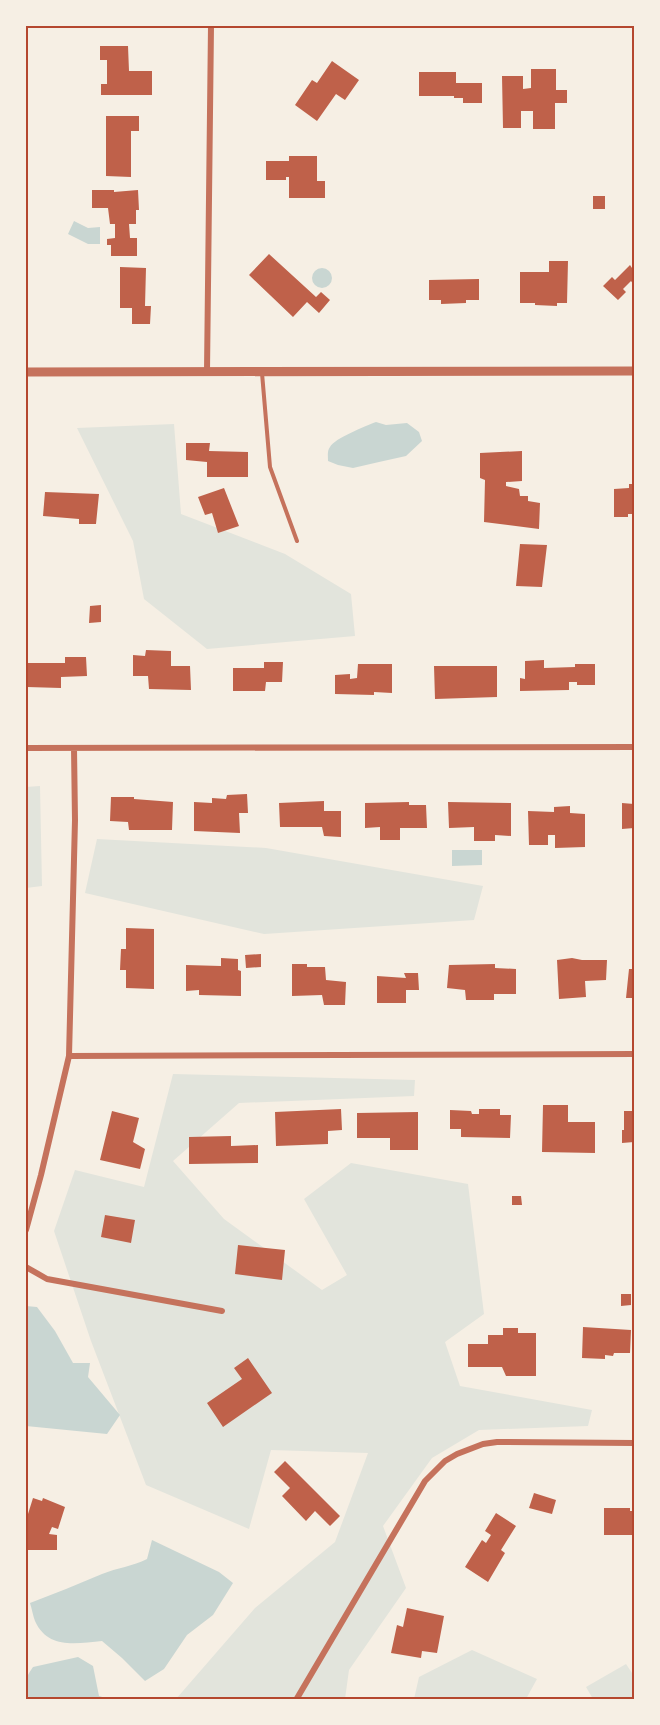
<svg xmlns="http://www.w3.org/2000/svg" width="660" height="1725" viewBox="0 0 660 1725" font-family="Arial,sans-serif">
	<rect width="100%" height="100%" fill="#f6efe4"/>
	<path fill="#e2e4dc" d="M 174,424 L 181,514 L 285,554 L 351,594 L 355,636 L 207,649 L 144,599 L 133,541 L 77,428 Z
		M 40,786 L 42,886 L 26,888 L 26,787 Z
		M 97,839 L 266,848 L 483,886 L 474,920 L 264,934 L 85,893 Z
		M 173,1074 L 415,1080 L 414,1096 L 239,1103 L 173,1161 L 224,1219 L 322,1290 L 347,1275 L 304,1199 L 351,1163 L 468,1184 L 484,1314 L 445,1342 L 460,1386 L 592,1410 L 588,1426 L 479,1430 L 432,1458 L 383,1526 L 406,1588 L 349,1670 L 345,1699 L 176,1699 L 255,1608 L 335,1542 L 368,1453 L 271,1450 L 249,1529 L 146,1485 L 91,1341 L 54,1231 L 75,1170 L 144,1187 Z
		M 472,1650 L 537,1679 L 526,1699 L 414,1699 L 419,1677 Z
		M 626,1664 L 634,1676 L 634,1699 L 593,1699 L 586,1687 Z"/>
	<path fill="#c9d6d2" d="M 74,221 L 88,228 L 100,227 L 100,244 L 88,244 L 68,234 Z
		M312 278a10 10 0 1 1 20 0a10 10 0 1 1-20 0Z
		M 376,422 L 386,425 L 407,423 L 419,432 L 422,441 L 406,456 L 379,462 L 353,468 L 338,465 L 328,461 C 328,456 327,451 330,447 C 335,438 366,426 376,422 Z
		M 452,850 L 482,850 L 482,865 L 452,866 Z
		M 26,1306 L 37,1307 L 55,1331 L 73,1363 L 90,1363 L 88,1377 L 120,1415 L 107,1434 L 26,1426 Z
		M 152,1540 L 219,1572 L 233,1583 L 213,1615 L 187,1635 L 164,1669 L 145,1681 L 122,1658 L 102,1641 C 77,1643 48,1650 35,1621 C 33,1616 32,1609 30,1603 C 54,1594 78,1584 102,1574 C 117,1568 133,1566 147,1559 Z
		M 78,1657 L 93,1666 L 99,1696 L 109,1699 L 29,1699 C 24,1684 24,1680 33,1667 Z"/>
	<path fill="#bf614a" d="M 100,46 L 128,46 L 129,71 L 152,71 L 152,95 L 101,95 L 101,84 L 107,84 L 107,60 L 100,60 Z
		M 332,61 L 359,80 L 345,100 L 336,94 L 317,121 L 295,105 L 312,80 L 317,83 Z
		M 531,69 L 556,69 L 556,90 L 567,90 L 567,103 L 555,103 L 555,129 L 533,129 L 533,111 L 521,111 L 521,128 L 503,128 L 502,76 L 523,76 L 523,89 L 531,88 Z
		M 419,72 L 456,72 L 456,83 L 482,83 L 482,103 L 463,103 L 463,98 L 454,98 L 454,96 L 419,96 Z
		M 106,116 L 139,116 L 139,131 L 131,131 L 131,177 L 106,176 Z
		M 289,156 L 317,156 L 317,181 L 325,181 L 325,198 L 289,198 L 289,177 L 286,177 L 286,180 L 266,180 L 266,161 L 289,161 Z
		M 92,190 L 114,190 L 114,192 L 138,190 L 139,210 L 136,210 L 136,224 L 129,224 L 130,238 L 137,238 L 137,256 L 111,256 L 111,245 L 107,245 L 107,239 L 115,238 L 115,224 L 110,224 L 108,208 L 92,208 Z
		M 593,196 L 605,196 L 605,209 L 593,209 Z
		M 269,254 L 316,297 L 321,292 L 330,300 L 319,313 L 307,302 L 293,317 L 249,275 Z
		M 549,261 L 568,261 L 567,303 L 557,303 L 557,306 L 535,305 L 535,303 L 520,303 L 520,272 L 549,272 Z
		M 630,265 L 632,268 L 634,265 L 634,285 L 631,281 L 623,289 L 626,292 L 618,300 L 603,286 L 612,277 L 615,280 Z
		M 120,267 L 146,268 L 145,306 L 151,306 L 150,324 L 132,324 L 132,308 L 120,308 Z
		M 479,279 L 479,300 L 466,300 L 466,303 L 441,304 L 441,300 L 429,300 L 429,280 Z
		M 186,443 L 210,443 L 209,451 L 248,452 L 248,477 L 207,477 L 207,462 L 186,460 Z
		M 522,451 L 522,481 L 506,482 L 506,486 L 519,489 L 520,496 L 528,496 L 528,501 L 540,503 L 539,529 L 484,522 L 485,480 L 480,478 L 480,453 Z
		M 629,484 L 634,484 L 634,514 L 628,514 L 628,517 L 614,517 L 614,489 L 629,488 Z
		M 224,488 L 239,526 L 218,533 L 212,513 L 205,515 L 198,497 Z
		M 45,492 L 99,494 L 96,524 L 79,524 L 79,519 L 43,516 Z
		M 520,544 L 547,545 L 542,587 L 516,586 Z
		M 101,605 L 101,622 L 89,623 L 90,606 Z
		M 146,650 L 171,651 L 171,666 L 190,666 L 191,690 L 149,689 L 148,676 L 133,676 L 133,655 L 145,656 Z
		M 65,657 L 86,657 L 87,676 L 61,677 L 61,688 L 27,687 L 27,663 L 65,663 Z
		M 544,660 L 544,668 L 575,667 L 575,664 L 595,664 L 595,685 L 577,685 L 577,682 L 569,682 L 569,690 L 520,691 L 520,678 L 525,679 L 525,661 Z
		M 264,662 L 283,662 L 282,682 L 266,682 L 265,691 L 233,691 L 233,668 L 264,668 Z
		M 358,664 L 392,664 L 392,693 L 374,692 L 374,695 L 335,694 L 335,675 L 350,674 L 350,679 L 357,678 Z
		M 434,666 L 497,666 L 497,697 L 435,699 Z
		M 247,794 L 248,813 L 239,813 L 240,833 L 194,831 L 194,802 L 212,803 L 212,798 L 226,799 L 227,795 Z
		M 111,797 L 134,797 L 134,799 L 173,802 L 172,830 L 129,830 L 128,822 L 110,821 Z
		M 324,801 L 324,811 L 341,811 L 341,837 L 324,836 L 322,827 L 280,827 L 279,803 Z
		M 409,802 L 409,805 L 426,805 L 427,828 L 400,828 L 400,840 L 380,840 L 380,827 L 365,828 L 365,803 Z
		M 448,802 L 511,803 L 511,836 L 495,835 L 495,841 L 474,841 L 474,827 L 449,828 Z
		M 622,803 L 634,804 L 634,828 L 622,829 Z
		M 570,806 L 570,813 L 585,814 L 585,847 L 555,848 L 555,835 L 548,835 L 548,845 L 529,845 L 528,811 L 554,812 L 554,807 Z
		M 126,928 L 154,929 L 154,989 L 126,988 L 126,970 L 120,970 L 121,949 L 126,949 Z
		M 261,954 L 261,967 L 246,968 L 245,955 Z
		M 221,958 L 238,959 L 238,970 L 241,971 L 241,996 L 199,995 L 199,990 L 186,991 L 186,965 L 221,966 Z
		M 572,958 L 582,960 L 607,960 L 606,980 L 585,981 L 586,997 L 559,999 L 557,960 Z
		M 292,964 L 307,964 L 307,967 L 325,967 L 326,980 L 346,982 L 345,1005 L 324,1005 L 322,995 L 292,996 Z
		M 495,964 L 495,968 L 516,969 L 516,994 L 494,994 L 494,1000 L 466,1000 L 465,990 L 447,988 L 449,965 Z
		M 629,969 L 634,969 L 634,998 L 626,998 Z
		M 404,973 L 418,973 L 419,990 L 406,990 L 406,1003 L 377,1003 L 377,976 L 406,978 Z
		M 543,1105 L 568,1105 L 568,1122 L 595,1122 L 595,1153 L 542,1152 Z
		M 341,1109 L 342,1130 L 328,1131 L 328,1144 L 276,1146 L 275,1112 Z
		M 479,1109 L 500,1109 L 500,1115 L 511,1115 L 510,1138 L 461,1137 L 461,1129 L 450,1129 L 450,1110 L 471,1111 L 472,1114 L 479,1114 Z
		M 112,1111 L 139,1118 L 133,1142 L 145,1149 L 140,1169 L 100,1160 Z
		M 624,1111 L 634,1111 L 634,1142 L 622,1143 L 622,1130 L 624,1130 Z
		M 418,1112 L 418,1150 L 390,1150 L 390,1138 L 357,1138 L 357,1113 Z
		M 231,1136 L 231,1146 L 258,1145 L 258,1163 L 189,1164 L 189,1137 Z
		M 512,1196 L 521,1196 L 522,1205 L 512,1205 Z
		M 105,1215 L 135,1220 L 131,1243 L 101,1237 Z
		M 238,1245 L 285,1250 L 282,1280 L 235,1274 Z
		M 621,1294 L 631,1294 L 631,1305 L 621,1306 Z
		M 583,1327 L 631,1330 L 630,1353 L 614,1353 L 613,1356 L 605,1355 L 605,1359 L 582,1358 Z
		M 503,1328 L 518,1328 L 518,1333 L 536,1333 L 536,1376 L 506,1376 L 502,1367 L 468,1367 L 468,1344 L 488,1344 L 488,1335 L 503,1335 Z
		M 248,1358 L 272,1393 L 223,1427 L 207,1403 L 242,1379 L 234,1368 Z
		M 285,1461 L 340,1516 L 330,1526 L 315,1511 L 306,1521 L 282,1496 L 290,1488 L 274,1472 Z
		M 534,1493 L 556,1500 L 552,1514 L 529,1508 Z
		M 33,1498 L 42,1501 L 43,1498 L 65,1507 L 58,1529 L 52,1527 L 49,1534 L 57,1535 L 57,1550 L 26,1550 L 27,1543 L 26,1542 L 26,1513 L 28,1514 Z
		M 604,1508 L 630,1508 L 630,1511 L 634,1511 L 633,1535 L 604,1535 Z
		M 496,1513 L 516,1526 L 501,1550 L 505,1553 L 488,1582 L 465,1567 L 482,1540 L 486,1543 L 491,1535 L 485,1531 Z
		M 407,1608 L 444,1616 L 437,1653 L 422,1651 L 421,1658 L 391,1653 L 397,1625 L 403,1627 Z"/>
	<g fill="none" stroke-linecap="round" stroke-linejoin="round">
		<path stroke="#c5725c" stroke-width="4" d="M 262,373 L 270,467 L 297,541"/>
		<path stroke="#c5725c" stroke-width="6" d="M 207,371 L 211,26
			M 26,748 L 634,747
			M 69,1056 L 634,1054
			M 26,1230 L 41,1175 L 69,1056 L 75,820 L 74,748
			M 26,1267 L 47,1279 L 222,1311
			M 296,1700 L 425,1481 L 445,1461 L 457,1454 L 483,1444 L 497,1442 L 634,1443"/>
		<path stroke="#c5725c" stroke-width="9" d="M 26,372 L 634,371"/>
	</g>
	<rect width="660" height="1725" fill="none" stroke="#f6efe4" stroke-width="54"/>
	<rect x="27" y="27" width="606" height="1671" fill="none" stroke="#b5482f" stroke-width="2"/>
</svg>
